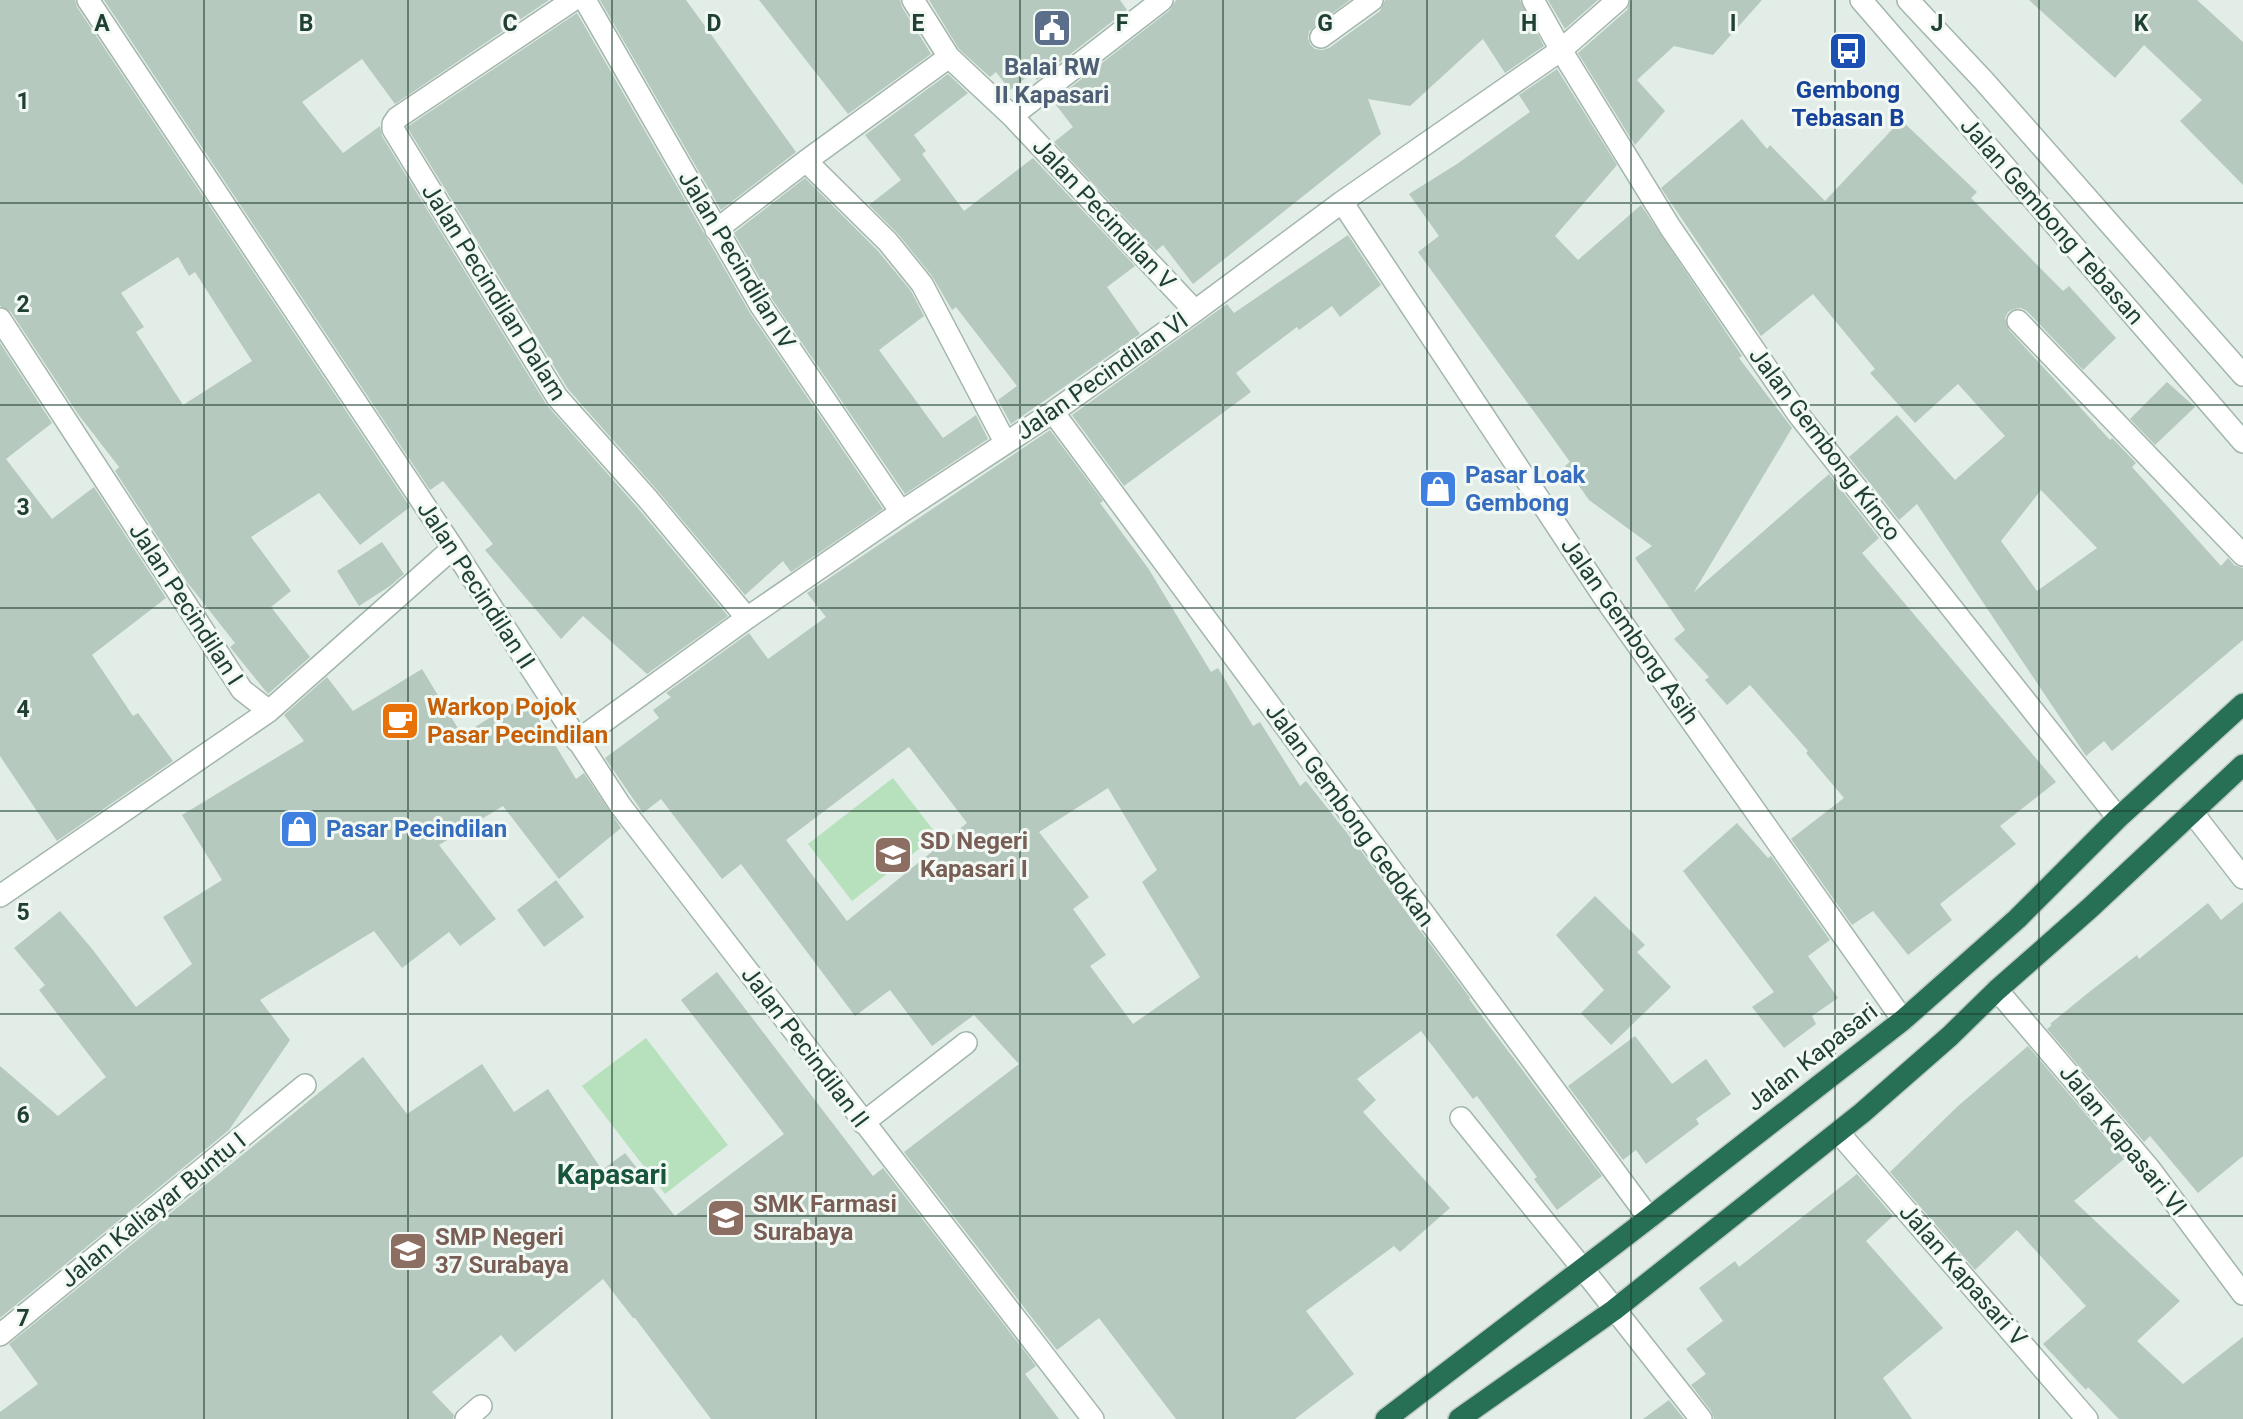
<svg xmlns="http://www.w3.org/2000/svg" width="2243" height="1419" viewBox="0 0 2243 1419" font-family="Roboto,sans-serif">
	<rect width="100%" height="100%" fill="#e1ede6"/>
	<path fill="#b7e1bc" d="M 893,778 L 937,835 L 852,901 L 808,844 Z
		M 646,1038 L 728,1145 L 665,1194 L 582,1086 Z"/>
	<path fill="#b6c9be" fill-rule="evenodd" d="M 0,0 L 75,0 L 77,7 L 410,507 L 360,545 L 319,493 L 251,537 L 291,591 L 271,607 L 310,657 L 268,694 L 230,647 L 235,643 L 187,582 L 115,471 L 119,467 L 78,414 L 11,312 L 0,306 ZM 178,257 L 189,276 L 195,272 L 252,361 L 183,405 L 136,332 L 144,327 L 121,293 Z
		M 104,0 L 549,0 L 395,104 L 362,59 L 302,102 L 343,153 L 380,126 L 382,136 L 546,404 L 637,507 L 728,616 L 647,674 L 583,616 L 561,639 L 485,550 L 493,544 L 443,481 L 430,490 Z
		M 600,0 L 686,0 L 796,152 L 721,210 Z
		M 759,0 L 900,0 L 902,7 L 931,54 L 848,114 Z
		M 929,0 L 1120,0 L 1127,10 L 1037,80 L 1032,73 L 1010,90 L 996,72 L 990,77 L 959,49 Z
		M 1176,0 L 1350,0 L 1309,31 L 1308,38 L 1310,44 L 1315,49 L 1322,50 L 1329,48 L 1380,11 L 1385,0 L 1520,0 L 1544,46 L 1505,73 L 1483,39 L 1410,106 L 1368,99 L 1381,134 L 1193,284 L 1163,245 L 1156,251 L 1054,142 L 1073,127 L 1053,101 L 1170,10 Z
		M 1548,0 L 1598,0 L 1565,29 Z
		M 1631,0 L 1762,0 L 1713,55 L 1674,46 L 1637,80 L 1665,111 L 1635,145 L 1578,53 L 1627,10 Z
		M 2029,0 L 2197,0 L 2243,42 L 2243,185 L 2180,121 L 2202,100 L 2144,45 L 2115,78 Z
		M 577,13 L 750,313 L 883,509 L 791,572 L 783,561 L 745,595 L 657,490 L 568,389 L 407,127 Z
		M 1557,69 L 1617,165 L 1555,236 L 1578,260 L 1641,205 L 1742,356 L 1739,358 L 1792,428 L 1694,592 L 1829,474 L 1879,538 L 1862,553 L 2056,782 L 2000,826 L 2016,844 L 1940,904 L 1952,920 L 1908,955 L 1873,911 L 1852,925 L 1791,839 L 1844,798 L 1806,753 L 1808,751 L 1750,685 L 1727,705 L 1705,680 L 1709,677 L 1674,639 L 1685,630 L 1635,558 L 1652,546 L 1589,500 L 1565,466 L 1570,462 L 1540,420 L 1418,252 L 1439,236 L 1409,194 L 1457,164 L 1530,112 L 1519,95 Z
		M 948,74 L 968,93 L 914,135 L 926,151 L 922,154 L 964,211 L 1033,158 L 1135,266 L 1107,287 L 1140,334 L 1011,424 L 998,400 L 1017,386 L 956,307 L 952,310 L 932,276 L 898,234 L 869,205 L 901,180 L 865,135 Z
		M 1742,119 L 1767,149 L 1770,145 L 1825,201 L 1901,120 L 1977,192 L 1971,198 L 2063,291 L 2069,286 L 2116,338 L 2083,370 L 2027,311 L 2021,308 L 2014,309 L 2008,312 L 2005,318 L 2009,330 L 2110,440 L 2112,438 L 2136,463 L 2132,467 L 2221,566 L 2228,558 L 2234,565 L 2243,568 L 2243,640 L 2112,751 L 2104,741 L 2086,756 L 1917,504 L 1899,520 L 1849,457 L 1897,415 L 1955,480 L 2005,436 L 1958,384 L 1915,423 L 1870,373 L 1875,369 L 1813,294 L 1761,336 L 1661,188 ZM 2041,490 L 2097,548 L 2037,591 L 2001,541 Z
		M 805,178 L 878,251 L 911,291 L 924,316 L 879,350 L 943,438 L 976,415 L 988,439 L 905,494 L 772,299 L 734,233 Z
		M 1348,235 L 1381,285 L 1340,317 L 1332,306 L 1299,330 L 1297,327 L 1236,373 L 1251,392 L 1124,486 L 1072,415 L 1227,304 L 1234,313 Z
		M 0,343 L 52,423 L 6,459 L 52,519 L 94,487 L 166,598 L 92,655 L 133,716 L 138,713 L 173,761 L 57,841 L 0,756 Z
		M 2167,382 L 2195,407 L 2155,445 L 2130,419 Z
		M 1050,430 L 1103,501 L 1100,503 L 1148,568 L 1211,672 L 1218,668 L 1253,726 L 1260,722 L 1300,786 L 1306,781 L 1362,852 L 1470,998 L 1469,999 L 1602,1176 L 1557,1210 L 1534,1179 L 1537,1177 L 1477,1096 L 1473,1099 L 1421,1031 L 1357,1079 L 1376,1100 L 1363,1112 L 1450,1208 L 1400,1252 L 1394,1246 L 1306,1311 L 1354,1374 L 1295,1419 L 1176,1419 L 1099,1318 L 1057,1350 L 904,1152 L 1019,1064 L 974,1015 L 932,1046 L 890,990 L 855,1016 L 741,864 L 722,879 L 661,799 L 643,813 L 605,758 L 659,718 L 653,710 L 671,697 L 666,693 L 749,633 L 768,659 L 826,617 L 807,593 ZM 909,747 L 967,823 L 847,921 L 786,840 ZM 1108,788 L 1157,870 L 1142,882 L 1200,977 L 1133,1024 L 1090,966 L 1106,955 L 1073,909 L 1089,897 L 1039,832 Z
		M 382,542 L 404,574 L 390,586 L 359,606 L 337,571 Z
		M 422,669 L 462,735 L 525,696 L 576,779 L 584,773 L 621,828 L 559,879 L 503,806 L 439,845 L 496,919 L 460,946 L 449,932 L 402,968 L 374,931 L 260,1000 L 290,1040 L 229,1130 L 0,1318 L 0,1066 L 58,1116 L 106,1077 L 39,990 L 45,985 L 14,948 L 60,911 L 93,950 L 136,1007 L 192,964 L 163,917 L 222,880 L 182,815 L 304,741 L 284,715 L 327,677 L 353,711 Z
		M 1737,823 L 1768,858 L 1771,856 L 1830,940 L 1808,956 L 1838,998 L 1812,1016 L 1816,1024 L 1784,1048 L 1752,1007 L 1774,992 L 1683,871 Z
		M 556,880 L 584,917 L 544,947 L 517,910 Z
		M 1595,896 L 1645,945 L 1637,952 L 1671,987 L 1611,1045 L 1581,1013 L 1604,990 L 1556,935 Z
		M 2243,902 L 2243,1156 L 2198,1193 L 2150,1136 L 2144,1142 L 2047,1029 L 2052,1025 L 2050,1024 L 2088,993 L 2137,955 L 2139,959 L 2208,903 L 2221,920 Z
		M 717,972 L 873,1176 L 883,1168 L 1036,1366 L 1025,1374 L 1059,1419 L 711,1419 L 635,1318 L 633,1318 L 603,1279 L 515,1352 L 501,1335 L 432,1392 L 454,1415 L 453,1419 L 0,1419 L 0,1412 L 38,1384 L 9,1344 L 363,1057 L 407,1114 L 482,1064 L 514,1112 L 548,1089 L 602,1170 L 625,1153 L 675,1216 L 784,1134 L 681,1000 Z
		M 1635,1036 L 1672,1084 L 1706,1059 L 1731,1094 L 1696,1119 L 1699,1124 L 1646,1164 L 1636,1150 L 1623,1160 L 1568,1086 Z
		M 2028,1046 L 2124,1159 L 2074,1201 L 2180,1301 L 2137,1341 L 2183,1384 L 2243,1337 L 2243,1419 L 2119,1419 L 2088,1387 L 2086,1390 L 2043,1344 L 2086,1306 L 2017,1230 L 1975,1270 L 1890,1172 L 1958,1106 Z
		M 1857,1174 L 1893,1216 L 1866,1241 L 1943,1328 L 1883,1378 L 1912,1419 L 1714,1419 L 1711,1411 L 1691,1385 L 1706,1374 L 1686,1349 L 1723,1321 L 1699,1288 L 1735,1261 L 1739,1267 Z
		M 1669,1400 L 1684,1419 L 1643,1419 Z"/>
	<g fill="none" stroke-linecap="round" stroke-linejoin="round">
		<defs>
			<path id="minor" d="M 88,0 L 453,548 L 620,805 L 1093,1419
				M 573,0 L 397,118 L 393,124 L 393,129 L 557,397 L 647,498 L 747,618
				M 585,0 L 761,306 L 901,512
				M 913,0 L 949,57 L 1012,116 L 1195,311
				M 1533,0 L 1561,50 L 1670,227 L 1798,414 L 2118,818
				M 1861,0 L 2243,442
				M 1908,0 L 1984,81 L 2243,375
				M 1321,37 L 1372,0
				M 1012,116 L 1162,0
				M 806,161 L 888,242 L 922,284 L 1005,442
				M 1342,202 L 1606,600 L 1903,1020
				M 716,230 L 806,161 L 949,57
				M 0,319 L 242,690 L 269,711
				M 2018,321 L 2243,555
				M 1053,412 L 1649,1218
				M 577,741 L 747,618 L 901,512 L 1053,412 L 1195,311 L 1342,202 L 1561,50 L 1618,0
				M 2192,812 L 2243,878
				M 0,896 L 269,711 L 453,548
				M 1997,990 L 2149,1168 L 2243,1294
				M 1461,1118 L 1583,1269 L 1701,1419
				M 863,1123 L 966,1043
				M 1838,1132 L 2087,1419
				M 0,1335 L 305,1085
				M 466,1419 L 481,1406"/>
			<path id="highway" d="M 1386,1419 L 1649,1218 L 1903,1020 L 2017,919 L 2118,818 L 2243,704
				M 1459,1419 L 1614,1310 L 1862,1113 L 1950,1036 L 1997,990 L 2090,908 L 2243,765"/>
		</defs>
		<use href="#minor" stroke="#a3b6ac" stroke-width="24"/>
		<use href="#highway" stroke="#c0cac6" stroke-width="24"/>
		<use href="#minor" stroke="#fff" stroke-width="21"/>
		<use href="#highway" stroke="#277055" stroke-width="21"/>
	</g>
	<path fill="none" stroke="#1f4032" stroke-width="2" stroke-opacity="0.55" d="M 204,0 L 204,1419M 408,0 L 408,1419M 612,0 L 612,1419M 816,0 L 816,1419M 1020,0 L 1020,1419M 1223,0 L 1223,1419M 1427,0 L 1427,1419M 1631,0 L 1631,1419M 1835,0 L 1835,1419M 2039,0 L 2039,1419M 0,203 L 2243,203M 0,405 L 2243,405M 0,608 L 2243,608M 0,811 L 2243,811M 0,1014 L 2243,1014M 0,1216 L 2243,1216"/>
	<defs>
		<symbol id="civic-square" viewBox="-11 -11 22 22"><rect x="-9" y="-9" width="18" height="18" rx="4" fill="#5c6f8a" stroke="#f2f9f4"/><path d="M-.6-6.5H3V-4.5H.6V-3L4-1V1h2V6H-6V1h2V-1L-.6-3ZM-1.2 2.5V6h2.4V2.5Z" fill="#fff"/></symbol>
		<symbol id="bus-square" viewBox="-11 -11 22 22"><rect x="-9" y="-9" width="18" height="18" rx="4" fill="#1a4fb4" stroke="#f2f9f4"/><path d="M-5-6H5V4H4V6H2V4H-2V6H-4V4H-5ZM-3.5-4V0h7V-4ZM-3.5 1.2v1.5H-2V1.2ZM2 1.2v1.5H3.5V1.2Z" fill="#fff"/></symbol>
		<symbol id="shop-square" viewBox="-11 -11 22 22"><rect x="-9" y="-9" width="18" height="18" rx="4" fill="#3f7fe0" stroke="#f2f9f4"/><path d="M-5-2.5h2.3a2.7 3.5 0 0 1 5.4 0H5L5.5 6h-11ZM-1.5-2.5h3a1.5 2.3 0 0 0-3 0Z" fill="#fff"/></symbol>
		<symbol id="cafe-square" viewBox="-11 -11 22 22"><rect x="-9" y="-9" width="18" height="18" rx="4" fill="#e8710a" stroke="#f2f9f4"/><path d="M-5.5-4.5H6V0H3Q3 3.5 0 3.5H-2.5Q-5.5 3.5-5.5 0ZM3-3.2v2h1.7v-2ZM-6 4.5H4V6H-6Z" fill="#fff"/></symbol>
		<symbol id="school-square" viewBox="-11 -11 22 22"><rect x="-9" y="-9" width="18" height="18" rx="4" fill="#8d6e63" stroke="#f2f9f4"/><path d="M0-5L7-2L0 1L-7-2ZM-4 1L0 2.5L4 1V4Q0 6-4 4Z" fill="#fff"/></symbol>
	</defs>
	<g fill-rule="evenodd">
		<use href="#civic-square" x="1030" y="6" width="44" height="44"/>
		<use href="#bus-square" x="1826" y="29" width="44" height="44"/>
		<use href="#shop-square" x="1416" y="467" width="44" height="44"/>
		<use href="#cafe-square" x="378" y="699" width="44" height="44"/>
		<use href="#shop-square" x="277" y="807" width="44" height="44"/>
		<use href="#school-square" x="871" y="833" width="44" height="44"/>
		<use href="#school-square" x="704" y="1196" width="44" height="44"/>
		<use href="#school-square" x="386" y="1229" width="44" height="44"/>
	</g>
	<g text-anchor="middle" stroke-width="6" stroke-linejoin="round" paint-order="stroke">
		<g font-size="24" font-weight="bold" fill="#4e5e75" stroke="#f2f9f4">
			<text x="1052" y="75">Balai RW<tspan x="1052" dy="28">II Kapasari</tspan></text>
		</g>
		<g font-size="24" font-weight="bold" fill="#164399" stroke="#f2f9f4">
			<text x="1848" y="98">Gembong<tspan x="1848" dy="28">Tebasan B</tspan></text>
		</g>
		<g font-size="24" fill="#1f4032" stroke="#f2f9f4">
			<text transform="translate(1104 214) rotate(47)" y="8">Jalan Pecindilan V</text>
			<text transform="translate(2052 221) rotate(49)" y="8">Jalan Gembong Tebasan</text>
			<text transform="translate(737 260) rotate(59)" y="8">Jalan Pecindilan IV</text>
			<text transform="translate(494 292) rotate(58)" y="8">Jalan Pecindilan Dalam</text>
			<text transform="translate(1102 376) rotate(-35)" y="8">Jalan Pecindilan VI</text>
			<text transform="translate(1825 444) rotate(53)" y="8">Jalan Gembong Kinco</text>
			<text transform="translate(476 585) rotate(57)" y="8">Jalan Pecindilan II</text>
			<text transform="translate(186 604) rotate(57)" y="8">Jalan Pecindilan I</text>
			<text transform="translate(1630 631) rotate(55)" y="8">Jalan Gembong Asih</text>
			<text transform="translate(1350 815) rotate(54)" y="8">Jalan Gembong Gedokan</text>
			<text transform="translate(805 1047) rotate(53)" y="8">Jalan Pecindilan II</text>
			<text transform="translate(1812 1057) rotate(-38)" y="8">Jalan Kapasari</text>
			<text transform="translate(2123 1140) rotate(51)" y="8">Jalan Kapasari VI</text>
			<text transform="translate(153 1210) rotate(-39)" y="8">Jalan Kaliayar Buntu I</text>
			<text transform="translate(1963 1275) rotate(49)" y="8">Jalan Kapasari V</text>
		</g>
		<g font-size="24" font-weight="bold" fill="#366cbe" stroke="#f2f9f4" text-anchor="start">
			<text x="1465" y="483">Pasar Loak<tspan x="1465" dy="28">Gembong</tspan></text>
			<text x="326" y="837">Pasar Pecindilan</text>
		</g>
		<g font-size="24" font-weight="bold" fill="#c56008" stroke="#f2f9f4" text-anchor="start">
			<text x="427" y="715">Warkop Pojok<tspan x="427" dy="28">Pasar Pecindilan</tspan></text>
		</g>
		<g font-size="24" font-weight="bold" fill="#785e54" stroke="#f2f9f4" text-anchor="start">
			<text x="920" y="849">SD Negeri<tspan x="920" dy="28">Kapasari I</tspan></text>
			<text x="753" y="1212">SMK Farmasi<tspan x="753" dy="28">Surabaya</tspan></text>
			<text x="435" y="1245">SMP Negeri<tspan x="435" dy="28">37 Surabaya</tspan></text>
		</g>
		<g font-size="28" font-weight="bold" fill="#18553c" stroke="#f2f9f4">
			<text x="612" y="1184">Kapasari</text>
		</g>
	</g>
	<g font-size="23" text-anchor="middle" font-weight="bold" fill="#1f4032" stroke="#f2f9f4" stroke-width="6" stroke-linejoin="round" paint-order="stroke">
		<text x="102" y="31">A</text>
		<text x="306" y="31">B</text>
		<text x="510" y="31">C</text>
		<text x="714" y="31">D</text>
		<text x="918" y="31">E</text>
		<text x="1122" y="31">F</text>
		<text x="1325" y="31">G</text>
		<text x="1529" y="31">H</text>
		<text x="1733" y="31">I</text>
		<text x="1937" y="31">J</text>
		<text x="2141" y="31">K</text>
		<text x="23" y="109">1</text>
		<text x="23" y="312">2</text>
		<text x="23" y="515">3</text>
		<text x="23" y="717">4</text>
		<text x="23" y="920">5</text>
		<text x="23" y="1123">6</text>
		<text x="23" y="1326">7</text>
	</g>
</svg>
